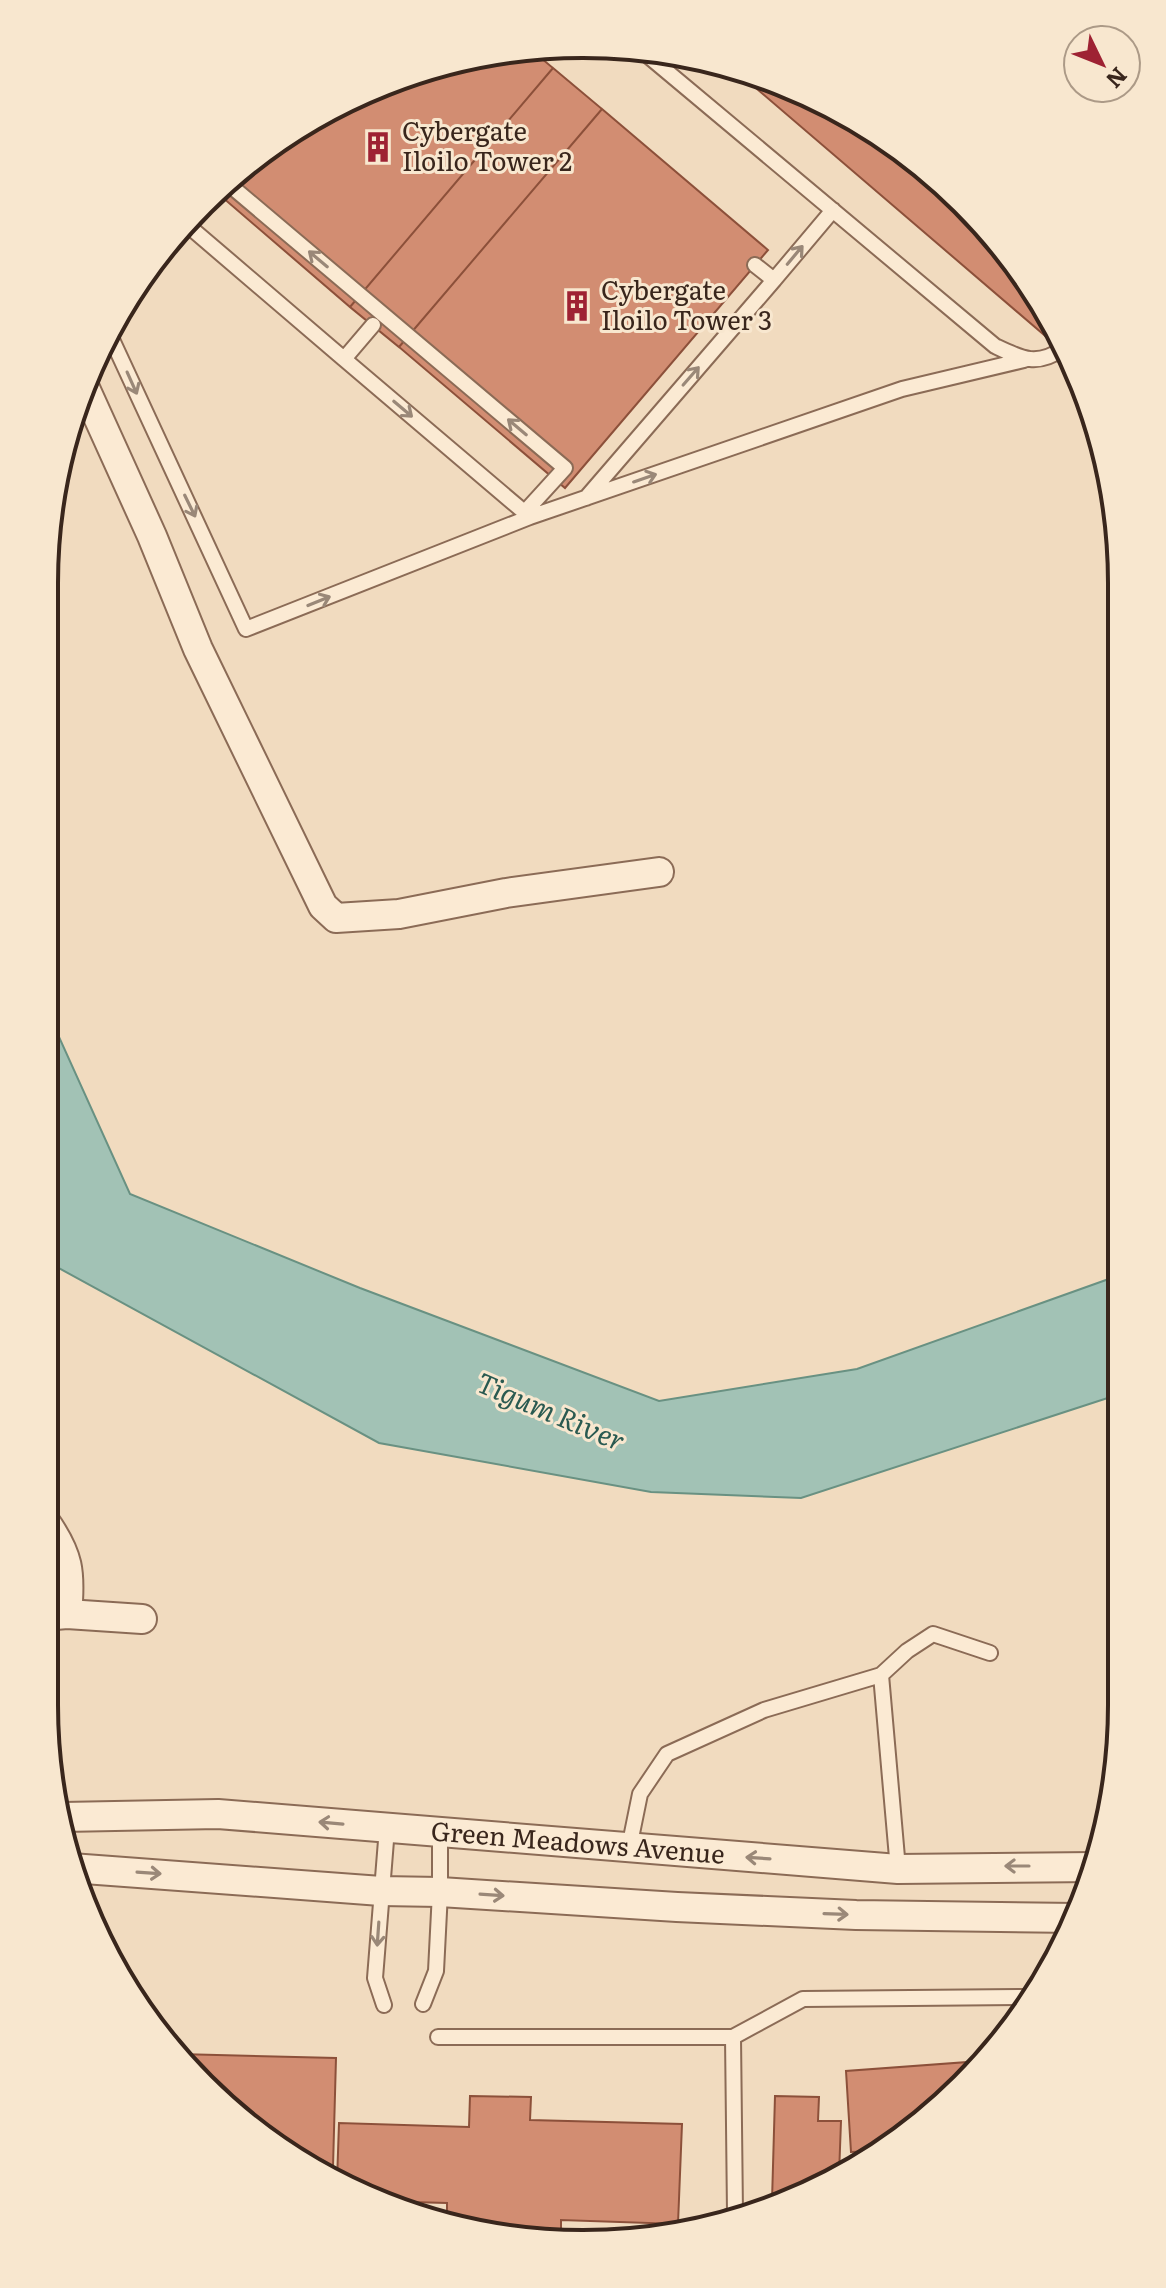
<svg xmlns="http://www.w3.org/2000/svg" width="1166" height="2288" viewBox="0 0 1166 2288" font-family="Literata,serif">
	<rect width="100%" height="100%" fill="#f1dbbf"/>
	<path fill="#a2c2b5" stroke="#699182" stroke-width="2" d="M 45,1006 L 130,1194 L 360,1288 L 659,1401 L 857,1369 L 1120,1275 L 1120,1394 L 801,1498 L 651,1492 L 379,1443 L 44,1260 Z"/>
	<path fill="#d28d72" stroke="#8c503a" stroke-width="2" d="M 529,48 L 553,68 L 350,307 L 215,191 L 227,178 L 313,116 L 409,73 L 512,49 Z
		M 729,65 L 821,99 L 911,156 L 1011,255 L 1055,332 L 1050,340 Z
		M 553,68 L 602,109 L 399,347 L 350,307 Z
		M 602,109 L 768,250 L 565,488 L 399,347 Z
		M 178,2054 L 336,2058 L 333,2167 L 307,2166 L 284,2153 Z
		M 982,2061 L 964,2086 L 874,2151 L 851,2152 L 846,2071 Z
		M 470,2096 L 531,2097 L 530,2120 L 682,2124 L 678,2224 L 561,2220 L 561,2236 L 477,2234 L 447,2224 L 447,2203 L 373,2201 L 337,2182 L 339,2123 L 469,2127 Z
		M 775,2096 L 819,2097 L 818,2121 L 841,2121 L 839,2175 L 821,2189 L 780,2201 L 772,2201 Z"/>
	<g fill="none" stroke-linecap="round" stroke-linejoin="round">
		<defs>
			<path id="lane" d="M 640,49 L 995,346 C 1022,359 1037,367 1064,348
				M 225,181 L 565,468 L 524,513
				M 185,223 L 344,359 L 373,325
				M 755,265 L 774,280 L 833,210
				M 108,331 L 246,629 L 530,517
				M 344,359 L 530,517 L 902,389 L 1024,360
				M 586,498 L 774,280
				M 629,1848 L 640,1794 L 667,1754 L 764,1710 L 881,1675
				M 898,1869 L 881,1675 L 907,1651 L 933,1634 L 990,1653
				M 423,2004 L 436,1971 L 440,1892 L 440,1831
				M 384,2005 L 375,1978 L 387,1828
				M 438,2037 L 733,2037 L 803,1999 L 1028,1997
				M 728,2217 L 735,2213 L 733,2037
				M 623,2238 L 658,2238"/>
			<g id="street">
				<path d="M 84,386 L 152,536 L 198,649 L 323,906 L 336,918 L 399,914 L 506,893 L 659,872"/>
				<path d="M 44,1520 C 69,1555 71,1572 67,1614"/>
				<path d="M 44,1616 L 67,1614 L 142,1619"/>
				<path id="s1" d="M 63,1817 L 218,1814 L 898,1869 L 1095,1867"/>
				<path d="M 71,1868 L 381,1891 L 440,1892 L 677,1907 L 856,1915 L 1076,1918"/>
			</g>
		</defs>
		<use href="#lane" stroke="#8b6b56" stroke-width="18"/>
		<use href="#street" stroke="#8b6b56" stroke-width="32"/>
		<use href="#lane" stroke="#fbead3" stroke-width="14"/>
		<use href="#street" stroke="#fbead3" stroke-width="28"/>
	</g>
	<defs><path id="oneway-shaft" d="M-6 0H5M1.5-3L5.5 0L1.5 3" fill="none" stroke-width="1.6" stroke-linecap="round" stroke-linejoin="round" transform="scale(2)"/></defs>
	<g stroke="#9a8878">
		<use href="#oneway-shaft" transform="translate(795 255) rotate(-50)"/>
		<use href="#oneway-shaft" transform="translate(318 259) rotate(-140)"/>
		<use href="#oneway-shaft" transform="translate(691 376) rotate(-49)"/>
		<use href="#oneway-shaft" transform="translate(132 383) rotate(66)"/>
		<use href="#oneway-shaft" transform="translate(403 409) rotate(40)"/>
		<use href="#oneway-shaft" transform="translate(517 427) rotate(-140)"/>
		<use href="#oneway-shaft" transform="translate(645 478) rotate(-19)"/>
		<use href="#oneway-shaft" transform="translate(190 506) rotate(64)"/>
		<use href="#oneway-shaft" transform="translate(319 601) rotate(-22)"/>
		<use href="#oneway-shaft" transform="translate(331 1823) rotate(-175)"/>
		<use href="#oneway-shaft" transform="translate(758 1858) rotate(-176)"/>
		<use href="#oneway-shaft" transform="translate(1017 1866) rotate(-180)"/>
		<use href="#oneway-shaft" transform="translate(149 1873) rotate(4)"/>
		<use href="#oneway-shaft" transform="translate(492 1895) rotate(4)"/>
		<use href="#oneway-shaft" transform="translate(836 1914) rotate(2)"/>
		<use href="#oneway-shaft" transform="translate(378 1934) rotate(94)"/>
	</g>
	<defs>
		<symbol id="building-bare" viewBox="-9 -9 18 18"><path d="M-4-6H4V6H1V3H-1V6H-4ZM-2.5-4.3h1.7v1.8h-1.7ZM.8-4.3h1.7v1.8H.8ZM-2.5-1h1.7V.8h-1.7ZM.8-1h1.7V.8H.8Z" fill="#9e2233" stroke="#f8e7cf" stroke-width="2.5" paint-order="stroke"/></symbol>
	</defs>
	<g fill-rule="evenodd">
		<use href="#building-bare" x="356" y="125" width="44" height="44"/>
		<use href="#building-bare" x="555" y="284" width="44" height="44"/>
	</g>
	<g text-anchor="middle" stroke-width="6" stroke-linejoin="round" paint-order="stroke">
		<g font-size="26" fill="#39261c" stroke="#f8e7cf" text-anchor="start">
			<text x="402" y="141">Cybergate<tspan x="402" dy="30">Iloilo Tower 2</tspan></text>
			<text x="601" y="300">Cybergate<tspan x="601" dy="30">Iloilo Tower 3</tspan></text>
		</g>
		<g font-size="26" fill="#39261c" stroke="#f8e7cf">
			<text dy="9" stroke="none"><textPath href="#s1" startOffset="516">Green Meadows Avenue</textPath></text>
		</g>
		<g font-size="28" font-style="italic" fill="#2a5a51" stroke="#f8e7cf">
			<text transform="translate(551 1412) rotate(23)" y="10">Tigum River</text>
		</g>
	</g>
	<path d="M0 0H1166V2288H0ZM583 58H583A525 525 0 0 1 1108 583V1705A525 525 0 0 1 583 2230H583A525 525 0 0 1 58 1705V583A525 525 0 0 1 583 58Z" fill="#f8e7cf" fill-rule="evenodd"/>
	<path fill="none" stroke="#39261c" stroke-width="4" d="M583 58H583A525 525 0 0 1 1108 583V1705A525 525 0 0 1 583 2230H583A525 525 0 0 1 58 1705V583A525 525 0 0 1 583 58Z"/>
	<g transform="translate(1102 64) rotate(133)"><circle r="38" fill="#f8e7cf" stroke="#ac9a87" stroke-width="2"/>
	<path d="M0-6L14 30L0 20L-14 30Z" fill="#9e2233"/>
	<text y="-12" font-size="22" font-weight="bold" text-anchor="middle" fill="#39261c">N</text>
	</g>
</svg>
